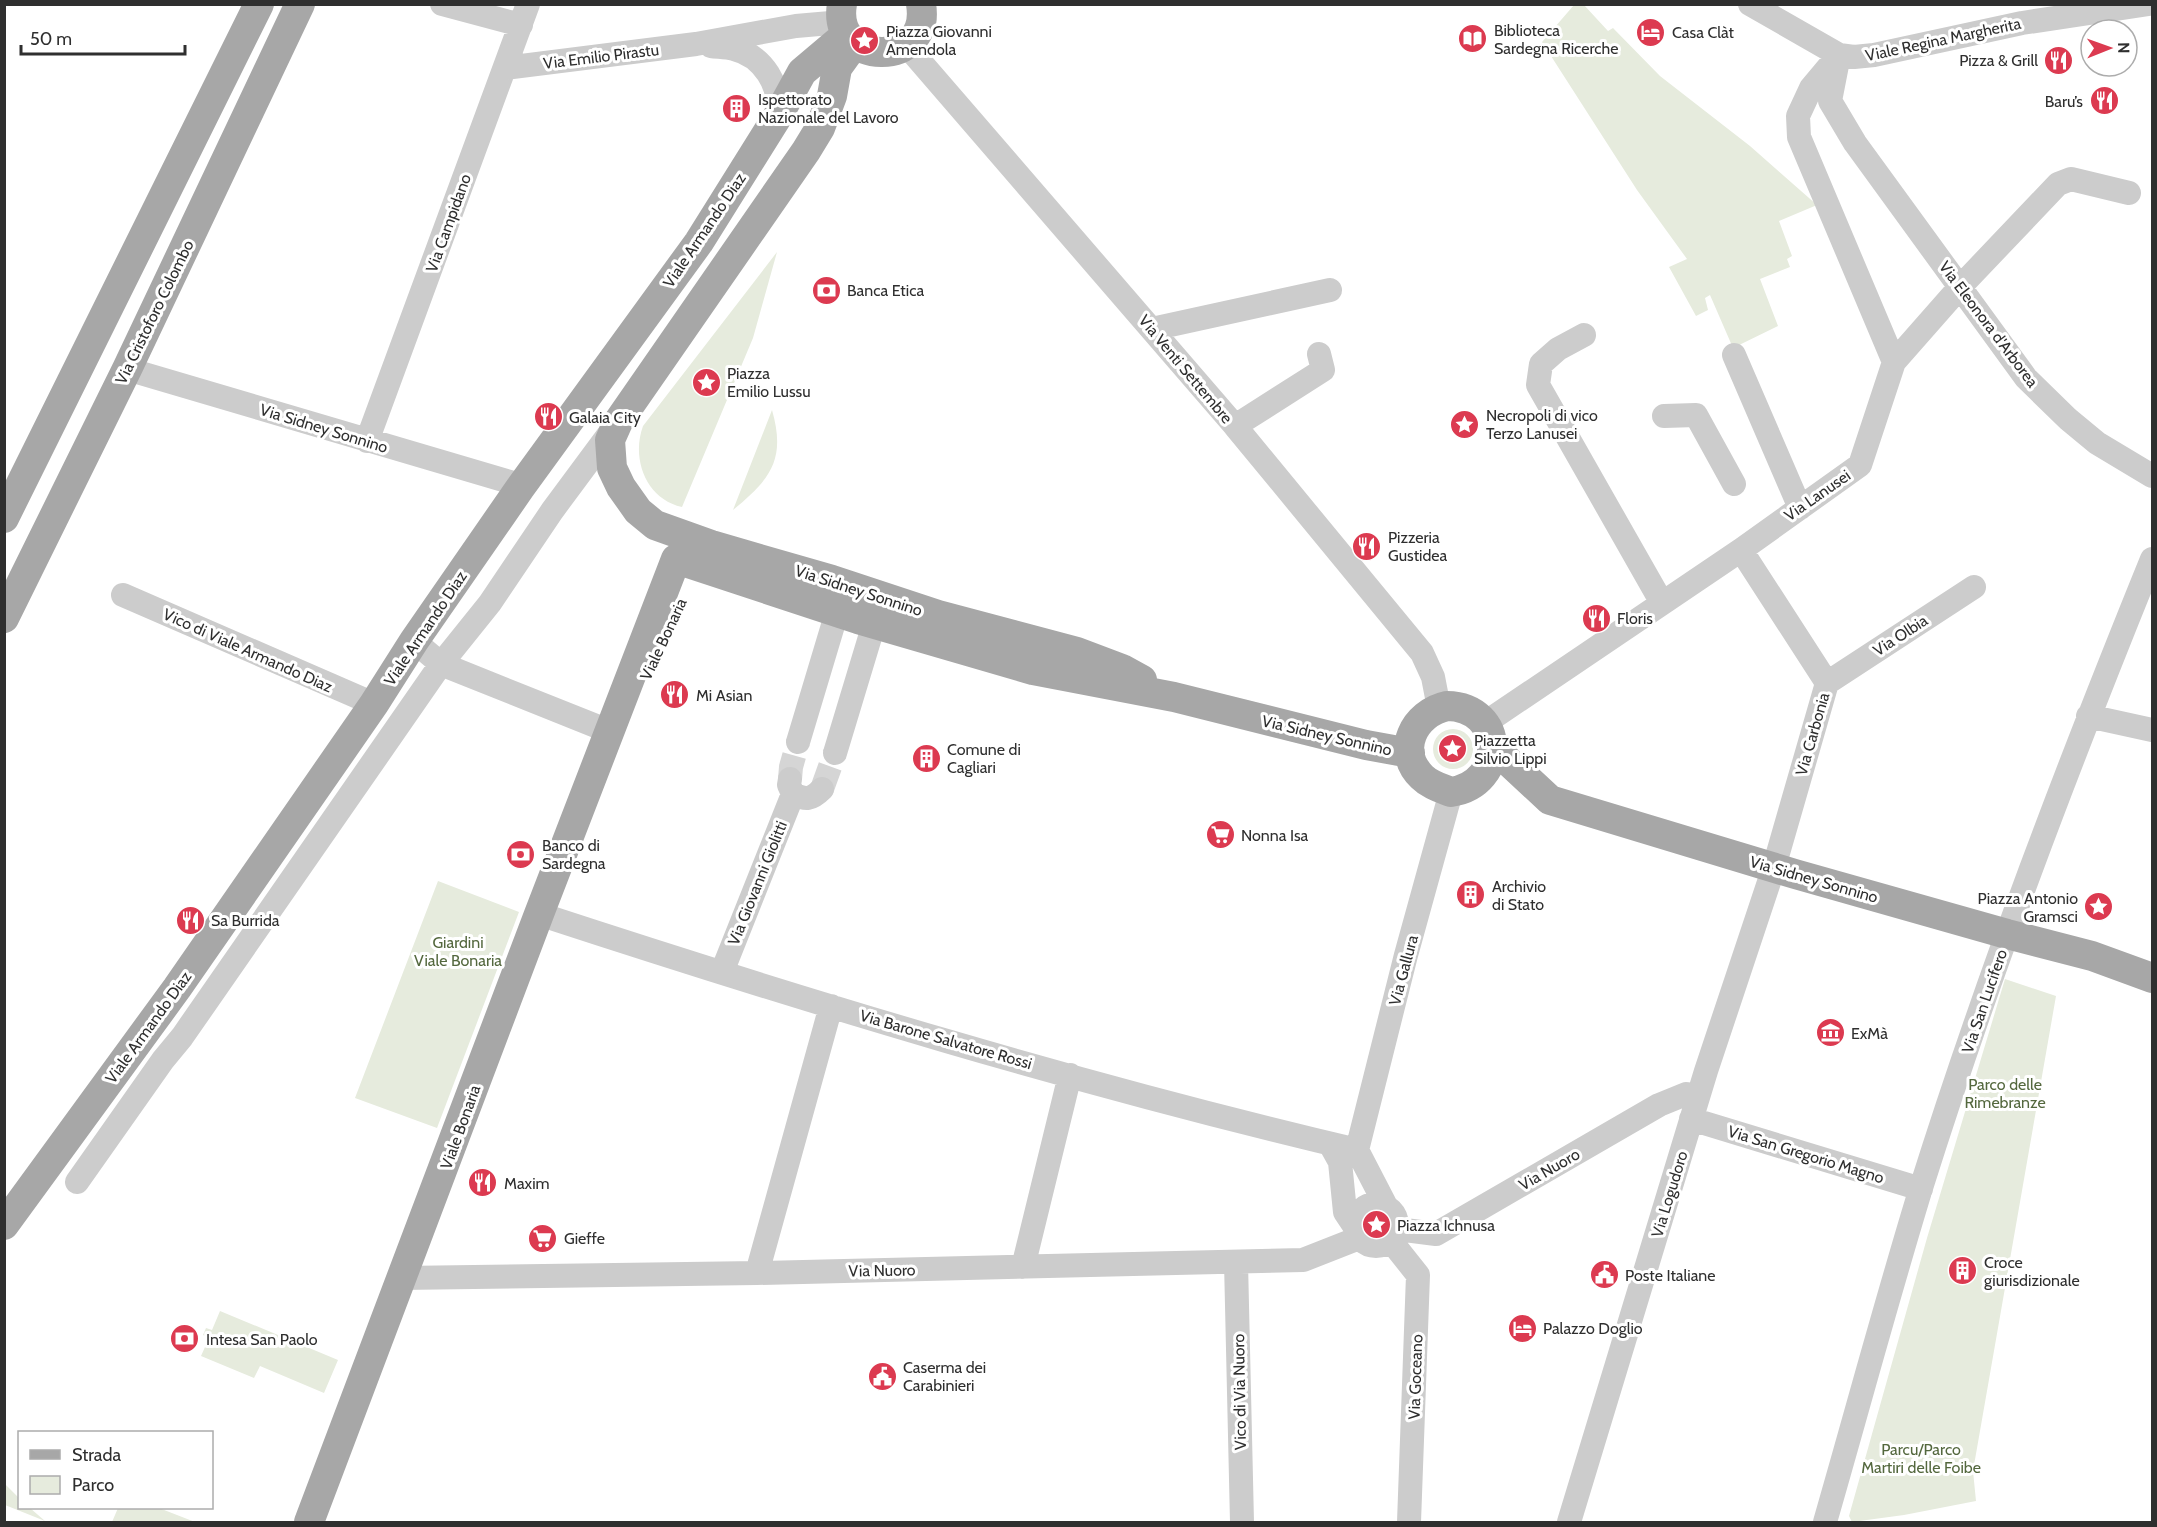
<svg xmlns="http://www.w3.org/2000/svg" width="2157" height="1527" viewBox="0 0 2157 1527" font-family="Cabin,sans-serif">
	<rect width="100%" height="100%" fill="#fff"/>
	<path fill="#e6ebdd" d="M 1574,5 L 1584,5 L 1608,31 L 1613,28 L 1660,76 L 1750,146 L 1817,205 L 1779,221 L 1792,256 L 1787,259 L 1790,267 L 1760,279 L 1778,326 L 1733,348 L 1710,295 L 1705,298 L 1708,310 L 1696,316 L 1669,267 L 1687,259 L 1637,190 L 1542,42 Z
		M 777,252 L 753,338 L 682,507 C 646,499 631,459 643,426 Z
		M 772,410 C 786,459 771,479 733,510 Z
		M1433 749a20 20 0 1 1 40 0a20 20 0 1 1-40 0Z
		M 438,881 L 519,912 L 437,1128 L 355,1098 Z
		M 2005,979 L 2056,996 L 1973,1471 L 1976,1501 L 1904,1515 L 1852,1522 L 1849,1516 L 1927,1238 Z
		M 220,1311 L 338,1360 L 324,1393 L 260,1366 L 254,1378 L 201,1356 L 209,1338 L 203,1335 L 206,1328 L 212,1330 Z
		M 5,1484 L 19,1498 L 20,1508 L 30,1508 L 45,1521 L 5,1505 Z
		M 118,1508 L 159,1508 L 195,1522 L 112,1522 Z"/>
	<g fill="none" stroke-linecap="round" stroke-linejoin="round">
		<path stroke="#d5d5d5" stroke-width="24" stroke-dasharray="24 12" stroke-linecap="butt" d="M 790,779 L 791,767 L 798,742
			M 822,789 L 835,753"/>
		<path stroke="#ccc" stroke-width="24" d="M 442,4 L 521,25
			M 1750,4 L 1839,55 L 1854,57 L 1874,55 L 2022,23 L 2149,4
			M 906,45 L 1235,426 L 1422,653 L 1433,677 L 1439,708
			M 711,46 C 718,47 727,47 734,49 C 764,56 780,86 779,114
			M 1839,55 L 1830,101 L 1855,143 L 2026,378 L 2068,419 L 2097,443 L 2152,476
			M 1837,57 L 1811,88 L 1798,116 L 1799,137 L 1894,362
			M 505,68 L 696,44 L 796,26 L 842,22
			M 1152,329 L 1330,290
			M 1584,335 L 1558,349 L 1541,364 L 1538,385 L 1662,603
			M 1734,355 L 1800,508
			M 127,369 L 510,482 L 520,488
			M 1664,416 L 1696,415 L 1734,484
			M 1235,426 L 1323,370 L 1319,354
			M 367,441 L 528,4
			M 123,595 L 374,704
			M 414,641 L 441,664 L 611,732
			M 1827,683 L 1974,587
			M 2088,716 L 2152,730
			M 1485,723 L 1741,550 L 1860,465 L 1894,362 L 1960,287 L 2058,184 L 2071,179 L 2129,193
			M 798,742 L 837,612
			M 835,753 L 874,624
			M 793,794 C 806,800 811,800 822,789
			M 539,914 C 808,1002 1081,1085 1357,1150
			M 722,972 L 793,794 L 789,785 L 790,779
			M 1691,1119 L 1921,1189
			M 1330,1144 L 1340,1162 L 1345,1212 L 1355,1227
			M 1357,1150 L 1406,955 L 1451,792
			M 1357,1150 L 1386,1206
			M 77,1182 L 163,1060 L 182,1037 L 441,664 L 490,603 L 552,511 L 615,426
			M1355 1225a21 21 0 1 1 42 0a21 21 0 1 1-42 0Z
			M 1397,1229 L 1436,1234 L 1659,1105 L 1686,1094 L 1698,1097
			M 1391,1241 L 1418,1275 L 1409,1522
			M 1236,1262 L 1242,1522
			M 1023,1267 L 1070,1075
			M 757,1273 L 831,1006
			M 401,1278 L 757,1273 L 1303,1260 L 1359,1238
			M 1569,1522 L 1706,1071 L 1774,867 L 1827,683 L 1741,550
			M 1825,1522 C 1857,1411 1887,1299 1921,1188 C 1988,975 2068,766 2152,559"/>
		<path stroke="#a7a7a7" stroke-width="30" d="M 842,4 C 831,67 932,69 921,4
			M 855,43 L 837,68 L 832,96 L 820,128 L 806,151 L 618,422 L 610,440 L 612,468 L 621,487 L 638,511 L 655,525 L 711,545 L 832,580 L 938,615 L 1077,652 L 1122,669 L 1142,680
			M 4,518 L 259,4
			M 4,618 L 127,369 L 300,4
			M 1447,706 C 1506,707 1507,784 1451,792 C 1441,788 1430,785 1422,777 C 1395,751 1414,713 1447,706 Z
			M 1493,747 L 1550,800 L 1795,874 L 2007,934 L 2092,956 L 2152,978
			M 4,1225 L 177,988 L 374,704 L 414,641 L 520,488 L 699,242 L 779,114 L 802,72 L 847,34
			M 309,1522 L 539,914 L 676,559 L 858,619 L 1033,670 L 1174,697 L 1366,745 L 1410,753"/>
	</g>
	<defs>
		<symbol id="hotel-disc" viewBox="-11 -11 22 22"><circle r="9.5" fill="#dc3a50" stroke="#fff"/><path d="M-6-4.5h1.5V1H6V5H4.5V3h-9V5H-6ZM-4 0a1.8 1.8 0 1 1 3.6 0ZM.5 0V-2.5h3Q6-2.5 6 0Z" fill="#fff"/></symbol>
		<symbol id="library-disc" viewBox="-11 -11 22 22"><circle r="9.5" fill="#dc3a50" stroke="#fff"/><path d="M-6-4Q-3-5.5-.7-3.5V5Q-3 3-6 4ZM6-4Q3-5.5 .7-3.5V5Q3 3 6 4Z" fill="#fff"/></symbol>
		<symbol id="sight-disc" viewBox="-11 -11 22 22"><circle r="9.5" fill="#dc3a50" stroke="#fff"/><path d="M0-6L1.8-2.2L6-1.7L2.9 1.2L3.7 5.4L0 3.3L-3.7 5.4L-2.9 1.2L-6-1.7L-1.8-2.2Z" fill="#fff"/></symbol>
		<symbol id="restaurant-disc" viewBox="-11 -11 22 22"><circle r="9.5" fill="#dc3a50" stroke="#fff"/><path d="M-5-6h1v4h1v-4h1v4h1v-4h1v5L-1.5 .5V6h-2V.5L-5-1ZM5-6V6H3V1.5H1.5Q1.5-4 5-6Z" fill="#fff"/></symbol>
		<symbol id="building-disc" viewBox="-11 -11 22 22"><circle r="9.5" fill="#dc3a50" stroke="#fff"/><path d="M-4-6H4V6H1V3H-1V6H-4ZM-2.5-4.3h1.7v1.8h-1.7ZM.8-4.3h1.7v1.8H.8ZM-2.5-1h1.7V.8h-1.7ZM.8-1h1.7V.8H.8Z" fill="#fff"/></symbol>
		<symbol id="bank-disc" viewBox="-11 -11 22 22"><circle r="9.5" fill="#dc3a50" stroke="#fff"/><path d="M-6-4H6V4H-6ZM0-2.3a2.3 2.3 0 1 0 0 4.6a2.3 2.3 0 1 0 0-4.6Z" fill="#fff"/></symbol>
		<symbol id="supermarket-disc" viewBox="-11 -11 22 22"><circle r="9.5" fill="#dc3a50" stroke="#fff"/><path d="M-6-5.5h2.5l.6 2H6L4.5 2H-2.5L-4.4-4H-6ZM-1.5 3.2a1.3 1.3 0 1 0 .1 0ZM3 3.2a1.3 1.3 0 1 0 .1 0Z" fill="#fff"/></symbol>
		<symbol id="museum-disc" viewBox="-11 -11 22 22"><circle r="9.5" fill="#dc3a50" stroke="#fff"/><path d="M0-6L6-3V-2H-6V-3ZM-5-1h2V3h-2ZM-1-1h2V3h-2ZM3-1h2V3H3ZM-6 4H6V6H-6Z" fill="#fff"/></symbol>
		<symbol id="civic-disc" viewBox="-11 -11 22 22"><circle r="9.5" fill="#dc3a50" stroke="#fff"/><path d="M-.6-6.5H3V-4.5H.6V-3L4-1V1h2V6H-6V1h2V-1L-.6-3ZM-1.2 2.5V6h2.4V2.5Z" fill="#fff"/></symbol>
	</defs>
	<g fill-rule="evenodd">
		<use href="#hotel-disc" x="1634" y="16" width="33" height="33"/>
		<use href="#library-disc" x="1456" y="22" width="33" height="33"/>
		<use href="#sight-disc" x="848" y="24" width="33" height="33"/>
		<use href="#restaurant-disc" x="2042" y="44" width="33" height="33"/>
		<use href="#restaurant-disc" x="2088" y="84" width="33" height="33"/>
		<use href="#building-disc" x="720" y="92" width="33" height="33"/>
		<use href="#bank-disc" x="810" y="274" width="33" height="33"/>
		<use href="#sight-disc" x="690" y="366" width="33" height="33"/>
		<use href="#restaurant-disc" x="532" y="400" width="33" height="33"/>
		<use href="#sight-disc" x="1448" y="408" width="33" height="33"/>
		<use href="#restaurant-disc" x="1350" y="530" width="33" height="33"/>
		<use href="#restaurant-disc" x="1580" y="602" width="33" height="33"/>
		<use href="#restaurant-disc" x="658" y="678" width="33" height="33"/>
		<use href="#sight-disc" x="1436" y="732" width="33" height="33"/>
		<use href="#building-disc" x="910" y="742" width="33" height="33"/>
		<use href="#supermarket-disc" x="1204" y="818" width="33" height="33"/>
		<use href="#bank-disc" x="504" y="838" width="33" height="33"/>
		<use href="#building-disc" x="1454" y="878" width="33" height="33"/>
		<use href="#sight-disc" x="2082" y="890" width="33" height="33"/>
		<use href="#restaurant-disc" x="174" y="904" width="33" height="33"/>
		<use href="#museum-disc" x="1814" y="1016" width="33" height="33"/>
		<use href="#restaurant-disc" x="466" y="1166" width="33" height="33"/>
		<use href="#sight-disc" x="1360" y="1208" width="33" height="33"/>
		<use href="#supermarket-disc" x="526" y="1222" width="33" height="33"/>
		<use href="#building-disc" x="1946" y="1254" width="33" height="33"/>
		<use href="#civic-disc" x="1588" y="1258" width="33" height="33"/>
		<use href="#hotel-disc" x="1506" y="1312" width="33" height="33"/>
		<use href="#bank-disc" x="168" y="1322" width="33" height="33"/>
		<use href="#civic-disc" x="866" y="1360" width="33" height="33"/>
	</g>
	<g text-anchor="middle" stroke-width="6" stroke-linejoin="round" paint-order="stroke">
		<g font-size="16" fill="#2f2f2f" stroke="#fff" text-anchor="start">
			<text x="1494" y="36">Biblioteca<tspan x="1494" dy="18">Sardegna Ricerche</tspan></text>
			<text x="886" y="37">Piazza Giovanni<tspan x="886" dy="18">Amendola</tspan></text>
			<text x="1672" y="38">Casa Clàt</text>
			<text x="2038" y="66" text-anchor="end">Pizza &amp; Grill</text>
			<text x="758" y="105">Ispettorato<tspan x="758" dy="18">Nazionale del Lavoro</tspan></text>
			<text x="2083" y="107" text-anchor="end">Baru’s</text>
			<text x="847" y="296">Banca Etica</text>
			<text x="727" y="379">Piazza<tspan x="727" dy="18">Emilio Lussu</tspan></text>
			<text x="1486" y="421">Necropoli di vico<tspan x="1486" dy="18">Terzo Lanusei</tspan></text>
			<text x="569" y="423">Galaia City</text>
			<text x="1388" y="543">Pizzeria<tspan x="1388" dy="18">Gustidea</tspan></text>
			<text x="1617" y="624">Floris</text>
			<text x="696" y="701">Mi Asian</text>
			<text x="1474" y="746">Piazzetta<tspan x="1474" dy="18">Silvio Lippi</tspan></text>
			<text x="947" y="755">Comune di<tspan x="947" dy="18">Cagliari</tspan></text>
			<text x="1241" y="841">Nonna Isa</text>
			<text x="542" y="851">Banco di<tspan x="542" dy="18">Sardegna</tspan></text>
			<text x="1492" y="892">Archivio<tspan x="1492" dy="18">di Stato</tspan></text>
			<text x="2078" y="904" text-anchor="end">Piazza Antonio<tspan x="2078" dy="18">Gramsci</tspan></text>
			<text x="211" y="926">Sa Burrida</text>
			<text x="1851" y="1039">ExMà</text>
			<text x="504" y="1189">Maxim</text>
			<text x="1397" y="1231">Piazza Ichnusa</text>
			<text x="564" y="1244">Gieffe</text>
			<text x="1984" y="1268">Croce<tspan x="1984" dy="18">giurisdizionale</tspan></text>
			<text x="1625" y="1281">Poste Italiane</text>
			<text x="1543" y="1334">Palazzo Doglio</text>
			<text x="206" y="1345">Intesa San Paolo</text>
			<text x="903" y="1373">Caserma dei<tspan x="903" dy="18">Carabinieri</tspan></text>
		</g>
		<g font-size="16" fill="#2f2f2f" stroke="#fff">
			<text transform="translate(1943 39) rotate(-12)" y="6">Viale Regina Margherita</text>
			<text transform="translate(601 56) rotate(-7)" y="6">Via Emilio Pirastu</text>
			<text transform="translate(448 223) rotate(-70)" y="6">Via Campidano</text>
			<text transform="translate(704 230) rotate(-56)" y="6">Viale Armando Diaz</text>
			<text transform="translate(154 312) rotate(-64)" y="6">Via Cristoforo Colombo</text>
			<text transform="translate(1989 324) rotate(53)" y="6">Via Eleonora d'Arborea</text>
			<text transform="translate(1186 369) rotate(50)" y="6">Via Venti Settembre</text>
			<text transform="translate(324 428) rotate(17)" y="6">Via Sidney Sonnino</text>
			<text transform="translate(1817 495) rotate(-35)" y="6">Via Lanusei</text>
			<text transform="translate(859 590) rotate(18)" y="6">Via Sidney Sonnino</text>
			<text transform="translate(425 628) rotate(-56)" y="6">Viale Armando Diaz</text>
			<text transform="translate(1900 635) rotate(-33)" y="6">Via Olbia</text>
			<text transform="translate(663 639) rotate(-65)" y="6">Viale Bonaria</text>
			<text transform="translate(248 650) rotate(24)" y="6">Vico di Viale Armando Diaz</text>
			<text transform="translate(1812 734) rotate(-74)" y="6">Via Carbonia</text>
			<text transform="translate(1327 735) rotate(13)" y="6">Via Sidney Sonnino</text>
			<text transform="translate(1814 879) rotate(16)" y="6">Via Sidney Sonnino</text>
			<text transform="translate(757 883) rotate(-68)" y="6">Via Giovanni Giolitti</text>
			<text transform="translate(1403 970) rotate(-75)" y="6">Via Gallura</text>
			<text transform="translate(1984 1001) rotate(-71)" y="6">Via San Lucifero</text>
			<text transform="translate(148 1027) rotate(-54)" y="6">Viale Armando Diaz</text>
			<text transform="translate(946 1039) rotate(16)" y="6">Via Barone Salvatore Rossi</text>
			<text transform="translate(460 1127) rotate(-70)" y="6">Viale Bonaria</text>
			<text transform="translate(1806 1154) rotate(17)" y="6">Via San Gregorio Magno</text>
			<text transform="translate(1549 1169) rotate(-30)" y="6">Via Nuoro</text>
			<text transform="translate(1669 1194) rotate(-73)" y="6">Via Logudoro</text>
			<text transform="translate(882 1270) rotate(-1)" y="6">Via Nuoro</text>
			<text transform="translate(1415 1377) rotate(-88)" y="6">Via Goceano</text>
			<text transform="translate(1239 1392) rotate(-91)" y="6">Vico di Via Nuoro</text>
		</g>
		<g font-size="16" fill="#54683e" stroke="#fff">
			<text x="458" y="948">Giardini<tspan x="458" dy="18">Viale Bonaria</tspan></text>
			<text x="2005" y="1090">Parco delle<tspan x="2005" dy="18">Rimebranze</tspan></text>
			<text x="1921" y="1455">Parcu/Parco<tspan x="1921" dy="18">Martiri delle Foibe</tspan></text>
		</g>
	</g>
	<rect width="2157" height="1527" fill="none" stroke="#2f2f2f" stroke-width="12"/>
	<rect x="18" y="1431" width="195" height="78" fill="#ffffff" stroke="#acacac" stroke-width="1.5"/>
	<rect x="30" y="1450" width="30" height="9" fill="#a7a7a7" stroke="#acacac" stroke-width="1.5"/>
	<text x="72" y="1461" font-size="18" fill="#2f2f2f">Strada</text>
	<rect x="30" y="1476" width="30" height="18" fill="#e6ebdd" stroke="#acacac" stroke-width="1.5"/>
	<text x="72" y="1491" font-size="18" fill="#2f2f2f">Parco</text>
	<g transform="translate(2109 48) rotate(89)"><circle r="28" fill="#ffffff" stroke="#acacac" stroke-width="1.5"/>
	<path d="M0-4.5L10 22L0 15L-10 22Z" fill="#dc3a50"/>
	<text y="-9" font-size="16" font-weight="bold" text-anchor="middle" fill="#2f2f2f">N</text>
	</g>
	<path d="M21 45v9h164v-9" fill="none" stroke="#2f2f2f" stroke-width="3"/>
	<text x="30" y="45" font-size="18" fill="#2f2f2f" stroke="#ffffff" stroke-width="4.5" paint-order="stroke">50 m</text>
</svg>
